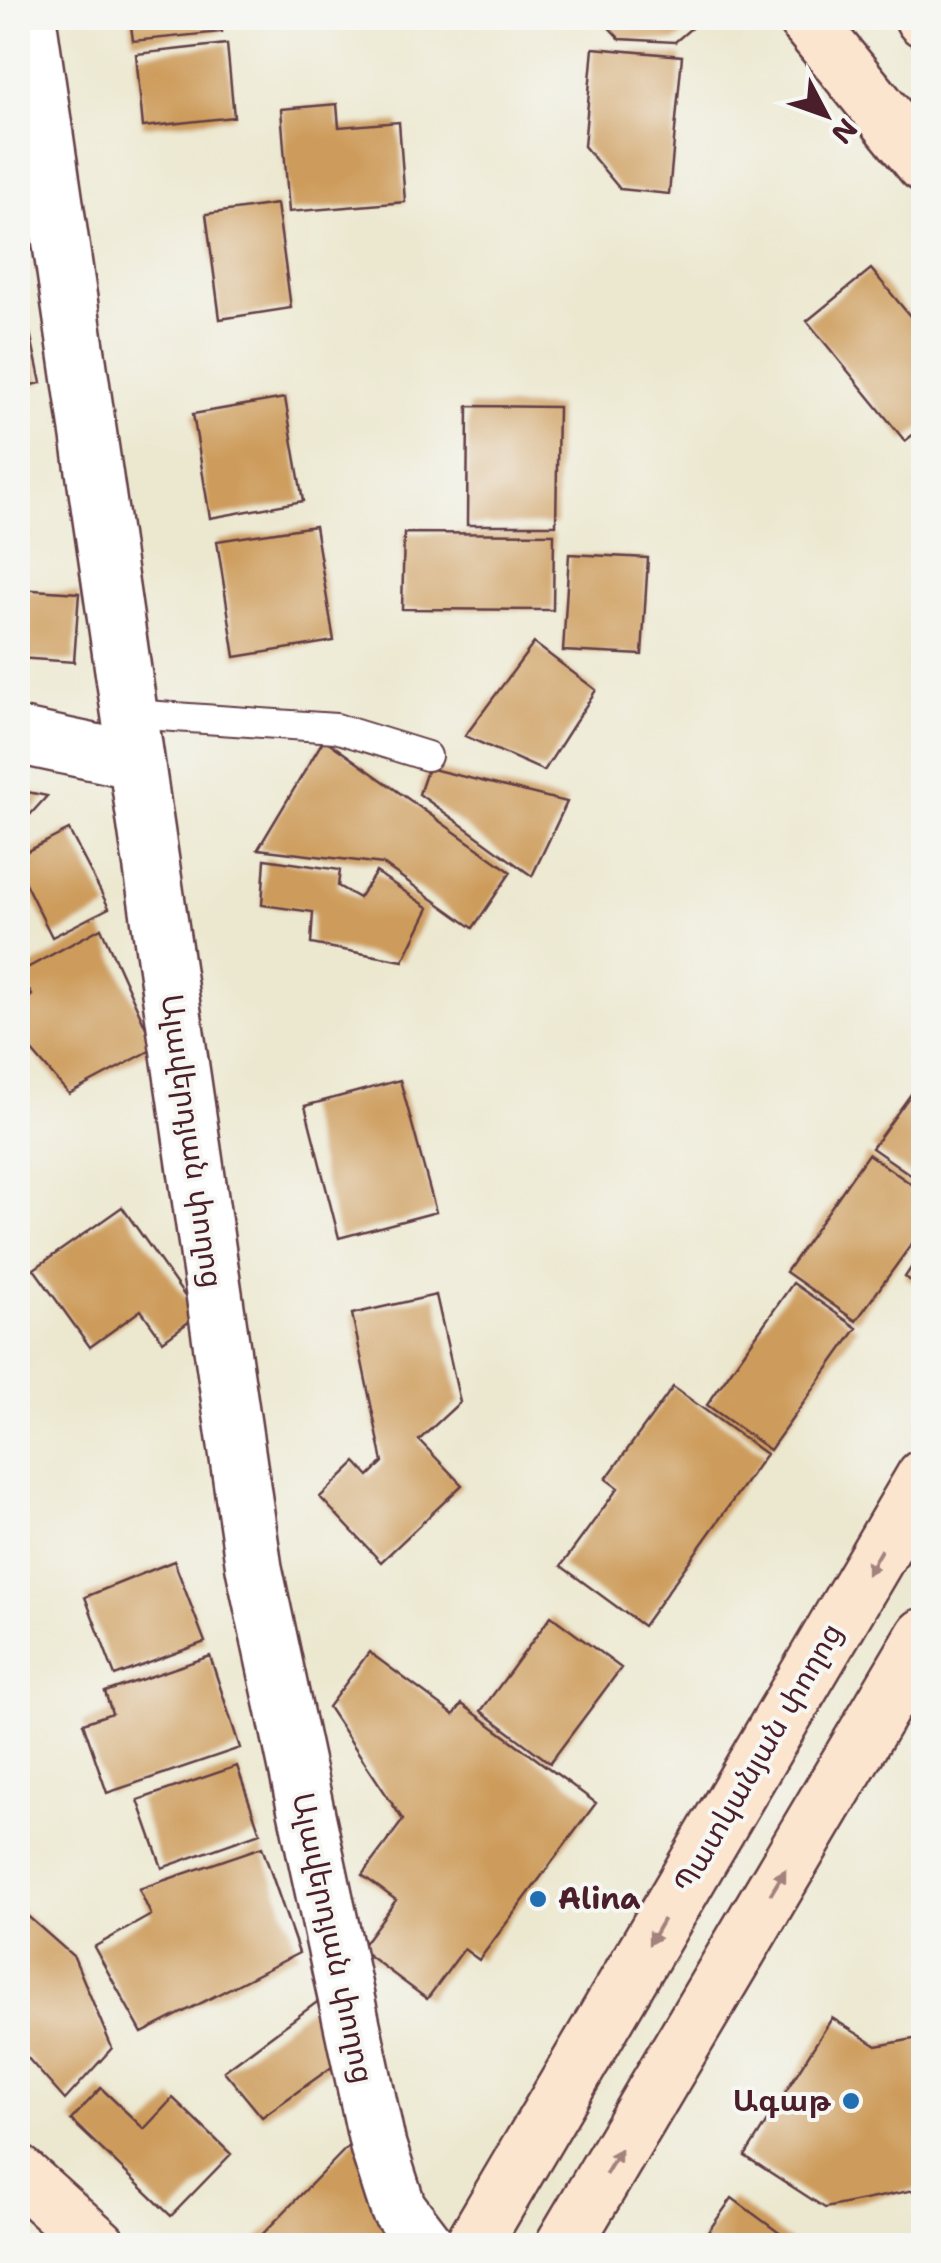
<svg xmlns="http://www.w3.org/2000/svg" width="941" height="2263" viewBox="0 0 941 2263" font-family="'Shantell Sans','Noto Sans Armenian',sans-serif">
	<rect width="100%" height="100%" fill="#f6f6f2"/>
	<filter id="ink" filterUnits="userSpaceOnUse"><feTurbulence type="fractalNoise" baseFrequency=".01" numOctaves="2"/><feDisplacementMap in="SourceGraphic" scale="20" xChannelSelector="R" yChannelSelector="G"/><feConvolveMatrix kernelMatrix="1 2 1 2 8 2 1 2 1" color-interpolation-filters="sRGB"/></filter>
	<filter id="wash" filterUnits="userSpaceOnUse"><feTurbulence type="fractalNoise" baseFrequency=".0048" numOctaves="4" result="noise"/><feDisplacementMap in="SourceGraphic" scale="40" xChannelSelector="R" yChannelSelector="G"/><feGaussianBlur stdDeviation="2.25" result="paint"/><feColorMatrix in="noise" values="0 0 0 0 0 0 0 0 0 0 0 0 0 0 0 0 0 1.4 0 .05"/><feComposite in="paint" operator="in"/></filter>
	<g filter="url(#wash)">
		<rect width="100%" height="100%" fill="#ece8d0"/>
		<g id="blocks">
			<path fill="#cd9c5b" d="M 130,18 L 221,18 L 222,32 L 133,41 Z
				M 600,18 L 703,18 L 675,42 L 620,39 Z
				M 227,44 L 234,117 L 143,127 L 136,54 Z
				M 593,48 L 682,56 L 669,194 L 620,189 L 584,146 Z
				M 337,104 L 339,127 L 399,122 L 405,202 L 289,212 L 281,109 Z
				M 277,204 L 291,308 L 220,319 L 206,214 Z
				M 871,269 L 924,333 L 924,426 L 905,441 L 807,321 Z
				M 19,282 L 41,383 L 18,388 L 18,283 Z
				M 285,398 L 303,501 L 210,518 L 193,414 Z
				M 468,406 L 558,407 L 556,525 L 467,525 Z
				M 315,526 L 334,641 L 235,657 L 217,541 Z
				M 404,533 L 554,534 L 553,610 L 402,609 Z
				M 569,554 L 648,558 L 642,655 L 563,651 Z
				M 18,589 L 79,593 L 74,662 L 18,658 Z
				M 534,643 L 596,690 L 544,771 L 465,736 Z
				M 324,739 L 511,872 L 473,928 L 383,864 L 258,849 Z
				M 428,768 L 567,802 L 532,876 L 419,794 Z
				M 18,790 L 47,796 L 18,828 Z
				M 69,830 L 109,908 L 52,937 L 18,869 L 18,856 Z
				M 265,859 L 340,870 L 338,886 L 359,898 L 376,872 L 429,908 L 403,961 L 311,944 L 313,912 L 262,905 Z
				M 101,928 L 155,1048 L 69,1094 L 18,1035 L 18,1010 L 32,995 L 18,973 Z
				M 924,1076 L 924,1184 L 872,1148 Z
				M 400,1080 L 436,1212 L 339,1238 L 305,1106 Z
				M 868,1154 L 924,1193 L 924,1227 L 856,1321 L 786,1272 Z
				M 122,1207 L 198,1315 L 163,1341 L 141,1310 L 90,1347 L 34,1269 Z
				M 924,1248 L 924,1289 L 905,1277 Z
				M 793,1283 L 857,1328 L 770,1450 L 707,1405 Z
				M 436,1295 L 460,1402 L 419,1440 L 462,1485 L 381,1562 L 320,1497 L 356,1462 L 369,1476 L 383,1462 L 352,1314 Z
				M 673,1387 L 766,1454 L 643,1626 L 561,1566 L 618,1488 L 606,1479 Z
				M 174,1561 L 205,1642 L 115,1676 L 85,1597 Z
				M 551,1616 L 621,1668 L 550,1763 L 481,1711 Z
				M 369,1652 L 454,1715 L 462,1704 L 596,1803 L 479,1960 L 464,1949 L 427,1999 L 360,1949 L 396,1900 L 362,1875 L 403,1820 L 328,1707 Z
				M 210,1656 L 240,1748 L 107,1793 L 83,1723 L 112,1713 L 105,1692 Z
				M 237,1766 L 260,1833 L 162,1868 L 138,1800 Z
				M 262,1847 L 299,1953 L 142,2033 L 94,1947 L 151,1915 L 139,1889 Z
				M 23,1912 L 74,1957 L 112,2048 L 65,2100 L 18,2047 L 18,1918 Z
				M 332,1991 L 350,2054 L 262,2117 L 224,2071 Z
				M 832,2018 L 877,2046 L 924,2037 L 924,2188 L 825,2208 L 745,2156 Z
				M 101,2088 L 144,2129 L 173,2098 L 231,2154 L 171,2216 L 71,2120 Z
				M 366,2128 L 393,2246 L 251,2246 Z
				M 732,2198 L 797,2246 L 698,2246 Z"/>
		</g>
	</g>
	<g filter="url(#ink)">
		<use href="#blocks" fill-opacity="0" stroke="#623d44" stroke-width="2.5"/>
		<g fill="none" stroke-linecap="round" stroke-linejoin="round">
			<defs>
				<path id="lane" d="M 130,714 L 336,728 L 427,756"/>
				<path id="street" d="M 28,18 L 254,1568 L 378,2146 L 398,2208 L 427,2246
					M 18,736 L 136,761"/>
				<path id="secondary" d="M 805,18 L 924,164
					M 923,18 L 924,19
					M 18,2173 L 99,2246
					M 472,2246 L 924,1477
					M 563,2246 L 924,1636"/>
			</defs>
			<use href="#lane" stroke="#623d44" stroke-width="32"/>
			<use href="#street" stroke="#623d44" stroke-width="60"/>
			<use href="#secondary" stroke="#623d44" stroke-width="60"/>
			<use href="#lane" stroke="#fff" stroke-width="28"/>
			<use href="#street" stroke="#fff" stroke-width="55"/>
			<use href="#secondary" stroke="#fce5cf" stroke-width="55"/>
		</g>
		<defs><path id="oneway-solid" d="M-6-.8H1V-3.2L6.5 0L1 3.2V.8H-6Z" transform="scale(2.5)"/></defs>
		<g fill="#a3827d">
			<use href="#oneway-solid" transform="translate(874 1562) rotate(120)"/>
			<use href="#oneway-solid" transform="translate(778 1882) rotate(-59)"/>
			<use href="#oneway-solid" transform="translate(656 1932) rotate(120)"/>
			<use href="#oneway-solid" transform="translate(613 2162) rotate(-59)"/>
		</g>
	</g>
	<g fill="#1f6fb2" stroke="#f6f6f2" stroke-width="4">
		<circle cx="538" cy="1899" r="10"/>
		<circle cx="851" cy="2101" r="10"/>
	</g>
	<g text-anchor="middle" stroke-width="8" stroke-linejoin="round" paint-order="stroke">
		<g font-size="30" fill="#4a1f2b" stroke="#f6f6f2">
			<text transform="translate(192 1141) rotate(82)" y="10">Ալավերդյան փողոց</text>
			<text transform="translate(758 1758) rotate(-60)" y="10">Պատկանյան փողոց</text>
			<text transform="translate(333 1938) rotate(78)" y="10">Ալավերդյան փողոց</text>
		</g>
		<g font-size="30" font-weight="bold" fill="#4a1f2b" stroke="#f6f6f2" text-anchor="start">
			<text x="558" y="1909">Alina</text>
			<text x="831" y="2111" text-anchor="end">Ագաթ</text>
		</g>
	</g>
	<rect width="941" height="2263" fill="none" stroke="#f6f6f2" stroke-width="60"/>
	<g transform="translate(826 115) rotate(131)" stroke="#f6f6f2" stroke-width="8" paint-order="stroke">
	<path d="M0-8L18 38L0 25L-18 38Z" fill="#4a1f2b"/>
	<text y="-15" font-size="28" font-weight="bold" text-anchor="middle" fill="#4a1f2b">N</text>
	</g>
</svg>
